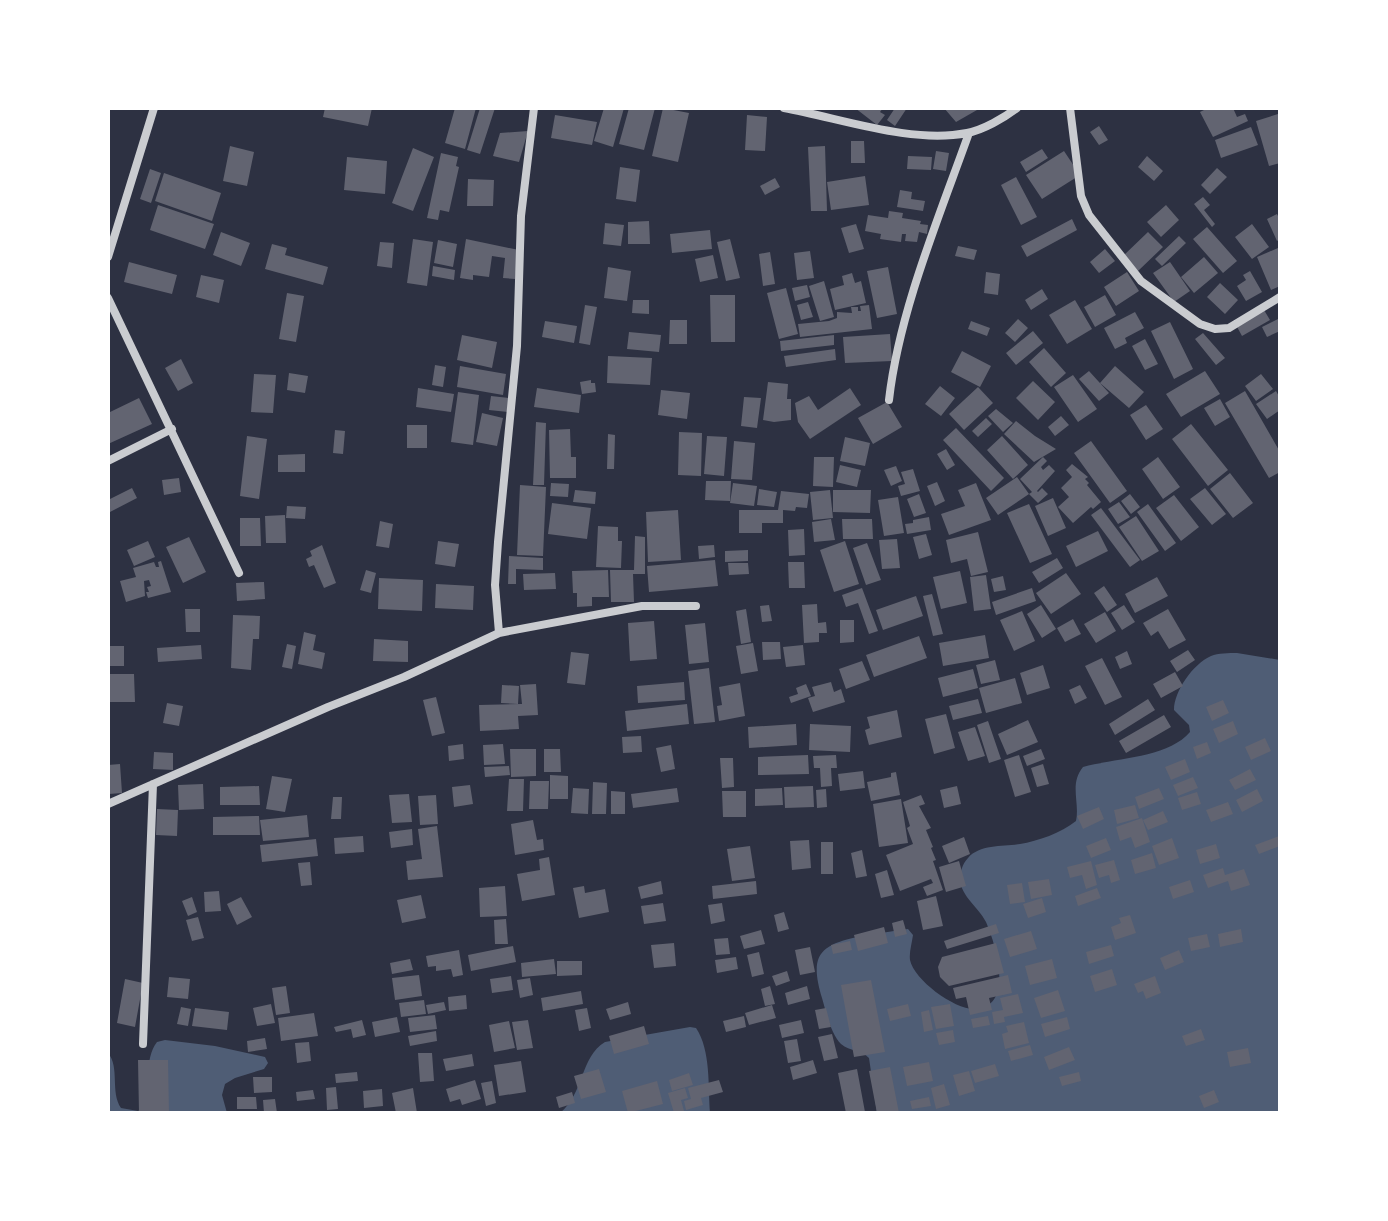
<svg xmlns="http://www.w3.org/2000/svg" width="1388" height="1221" viewBox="0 0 1388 1221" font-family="'Fira Sans',sans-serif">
	<rect width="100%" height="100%" fill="#2d3142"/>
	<path fill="#4f5d75" d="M 1237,653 L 1280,660 L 1280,1113 L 877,1113 L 869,1058 C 861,1049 850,1052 841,1044 C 831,1034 826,1012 822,998 C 810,958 817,945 858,937 C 875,934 891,931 908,929 L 913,935 C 912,943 909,952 910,960 C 914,980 955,1010 975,1009 C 1015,1007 996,945 986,922 C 979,908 961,896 960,880 C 960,873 962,864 968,858 C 980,844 1003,847 1020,844 C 1038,841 1061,833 1076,821 C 1080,802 1069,784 1083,767 C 1115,758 1168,758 1190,732 L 1189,725 L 1174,710 C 1174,691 1193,664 1211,656 C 1218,653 1229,653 1237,653 Z
		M 690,1027 L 696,1028 C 711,1050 708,1087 710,1113 L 560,1113 C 584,1094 580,1057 605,1042 Z
		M 165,1040 L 215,1046 L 265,1057 L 268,1063 L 264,1069 L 235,1078 L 225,1084 L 222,1095 L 227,1113 L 108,1113 L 108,1053 C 120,1067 110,1092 121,1108 L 138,1111 L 145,1107 C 150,1086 144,1059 157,1042 Z"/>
	<path fill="#626471" d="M 325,108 L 372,108 L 368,126 L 323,117 Z
		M 455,108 L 476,108 L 465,149 L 445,143 Z
		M 480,108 L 495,108 L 480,154 L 467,150 Z
		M 604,108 L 624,108 L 613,147 L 594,141 Z
		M 629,108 L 655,108 L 644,150 L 619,144 Z
		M 663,108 L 689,113 L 678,162 L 652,156 Z
		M 855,108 L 883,108 L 880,112 L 885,115 L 877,125 Z
		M 895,108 L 907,108 L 895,126 L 887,120 Z
		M 944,108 L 975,108 L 977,110 L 956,122 Z
		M 1208,108 L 1233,108 L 1237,117 L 1245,114 L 1248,121 L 1213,137 L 1200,112 Z
		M 1278,114 L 1280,163 L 1269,166 L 1256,121 Z
		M 555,115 L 597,122 L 592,145 L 551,138 Z
		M 747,115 L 767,117 L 765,151 L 745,150 Z
		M 1099,126 L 1108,140 L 1099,145 L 1090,132 Z
		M 1251,127 L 1258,145 L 1221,158 L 1215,140 Z
		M 528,131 L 519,162 L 493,156 L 500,133 Z
		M 851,141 L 864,141 L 865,163 L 851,163 Z
		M 230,146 L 254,152 L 247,186 L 223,181 Z
		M 825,146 L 827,211 L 811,211 L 808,147 Z
		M 413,148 L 434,157 L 413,211 L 392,203 Z
		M 1042,149 L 1048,158 L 1026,172 L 1020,162 Z
		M 936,151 L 949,153 L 946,171 L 933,169 Z
		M 1064,151 L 1080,175 L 1042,199 L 1026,175 Z
		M 441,153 L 458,157 L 456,166 L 459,167 L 449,212 L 440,210 L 438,220 L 427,218 Z
		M 908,156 L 932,157 L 931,170 L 907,169 Z
		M 1147,156 L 1163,171 L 1154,181 L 1138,167 Z
		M 347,157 L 387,161 L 385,194 L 344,190 Z
		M 620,167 L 640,170 L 636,202 L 616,199 Z
		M 1217,168 L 1227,177 L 1210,194 L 1201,185 Z
		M 150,169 L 161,173 L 151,203 L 140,199 Z
		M 164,173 L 221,193 L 212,221 L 155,201 Z
		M 865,176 L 869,205 L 831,210 L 827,182 Z
		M 1016,177 L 1037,217 L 1021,225 L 1001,185 Z
		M 775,178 L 780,187 L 765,195 L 760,186 Z
		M 468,179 L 494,180 L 493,206 L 467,206 Z
		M 900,190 L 912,192 L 911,199 L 925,201 L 923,211 L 897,207 Z
		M 1203,197 L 1210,205 L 1204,210 L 1215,224 L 1212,227 L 1194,204 Z
		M 158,205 L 214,224 L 205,249 L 150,230 Z
		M 1166,205 L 1179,220 L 1161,237 L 1147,222 Z
		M 889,211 L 903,213 L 902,218 L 921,221 L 920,224 L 928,225 L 927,234 L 919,232 L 917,242 L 905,241 L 906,234 L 902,234 L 901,242 L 880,239 L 881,234 L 865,231 L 868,215 L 888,218 Z
		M 1277,214 L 1280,220 L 1280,239 L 1277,241 L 1267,219 Z
		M 1072,219 L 1077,230 L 1027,257 L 1021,246 Z
		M 649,221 L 650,244 L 628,244 L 628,222 Z
		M 605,223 L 624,225 L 621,246 L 603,244 Z
		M 856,224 L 864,249 L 849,253 L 841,228 Z
		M 1252,224 L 1269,247 L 1252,259 L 1235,237 Z
		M 1207,227 L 1237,261 L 1223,273 L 1193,239 Z
		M 710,230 L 712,249 L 672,253 L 670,234 Z
		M 221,232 L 250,243 L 241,266 L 213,255 Z
		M 1148,232 L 1163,247 L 1138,271 L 1123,256 Z
		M 1179,236 L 1186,243 L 1162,266 L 1155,259 Z
		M 413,239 L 433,242 L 427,286 L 407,283 Z
		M 466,239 L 519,250 L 515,279 L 503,278 L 505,258 L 492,256 L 489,277 L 473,275 L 473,280 L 460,278 Z
		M 730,239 L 740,278 L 726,281 L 717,242 Z
		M 438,240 L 457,244 L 453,267 L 434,263 Z
		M 380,242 L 394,243 L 392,268 L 377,266 Z
		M 272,244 L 287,248 L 285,255 L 328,267 L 323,285 L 265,269 Z
		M 958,246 L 977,250 L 974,260 L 955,256 Z
		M 1278,248 L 1280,286 L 1271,290 L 1257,257 Z
		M 1105,249 L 1115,261 L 1099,273 L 1090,262 Z
		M 810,251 L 814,278 L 797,280 L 794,253 Z
		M 770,252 L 775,284 L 763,286 L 759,254 Z
		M 713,255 L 718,278 L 700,282 L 695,259 Z
		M 1204,257 L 1218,273 L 1194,293 L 1181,277 Z
		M 129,262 L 177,275 L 172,294 L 124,282 Z
		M 1170,262 L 1190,291 L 1174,302 L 1153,273 Z
		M 433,266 L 455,270 L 454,280 L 432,276 Z
		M 608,267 L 631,271 L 627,301 L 604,298 Z
		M 888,267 L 897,314 L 877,318 L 867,271 Z
		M 1250,271 L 1262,292 L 1246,301 L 1237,286 L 1246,280 L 1243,275 Z
		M 986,272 L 1000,274 L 998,295 L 984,293 Z
		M 1127,272 L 1139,291 L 1116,306 L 1104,287 Z
		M 852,273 L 855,283 L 861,281 L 866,303 L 835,310 L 830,289 L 844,285 L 842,276 Z
		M 201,275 L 224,280 L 219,303 L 196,297 Z
		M 824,281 L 834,317 L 820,321 L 809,286 Z
		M 1220,283 L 1238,300 L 1225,314 L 1207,297 Z
		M 807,285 L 810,297 L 795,301 L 792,288 Z
		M 786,288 L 798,334 L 779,339 L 767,293 Z
		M 1042,289 L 1048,299 L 1031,310 L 1025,300 Z
		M 287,293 L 304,296 L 296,342 L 279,339 Z
		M 710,295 L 735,295 L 735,342 L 711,342 Z
		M 1105,295 L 1116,315 L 1095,327 L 1084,307 Z
		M 633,300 L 649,300 L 649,314 L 632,313 Z
		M 1075,300 L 1092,329 L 1067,344 L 1049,315 Z
		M 808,302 L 813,317 L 801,320 L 797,305 Z
		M 585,305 L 597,307 L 590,345 L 579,343 Z
		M 869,305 L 872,329 L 800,337 L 798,324 L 829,321 L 837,318 L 837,312 L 852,313 L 851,307 L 858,307 L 858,311 L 861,311 L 860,306 Z
		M 1264,310 L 1270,320 L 1242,336 L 1236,325 Z
		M 1135,312 L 1144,328 L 1125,338 L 1127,343 L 1115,349 L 1104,328 Z
		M 1280,318 L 1280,331 L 1267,337 L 1262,327 Z
		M 1018,319 L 1028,328 L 1015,342 L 1005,333 Z
		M 670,320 L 687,320 L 687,344 L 669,344 Z
		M 545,321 L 577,326 L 574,343 L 542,337 Z
		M 971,321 L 990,328 L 987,336 L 968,329 Z
		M 1170,322 L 1193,369 L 1174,379 L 1151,331 Z
		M 1033,331 L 1043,343 L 1016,365 L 1006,353 Z
		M 629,332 L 661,335 L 659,352 L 627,349 Z
		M 1203,333 L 1225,358 L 1216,365 L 1195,339 Z
		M 890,334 L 892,361 L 845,363 L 843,337 Z
		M 462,335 L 497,342 L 492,368 L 457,360 Z
		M 834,335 L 834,345 L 781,351 L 780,341 Z
		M 1145,339 L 1158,364 L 1145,370 L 1132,346 Z
		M 1044,348 L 1066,373 L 1051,387 L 1029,362 Z
		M 835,349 L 836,360 L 786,367 L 784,356 Z
		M 962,351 L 991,366 L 980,387 L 951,372 Z
		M 608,356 L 652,358 L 650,385 L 607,383 Z
		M 181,359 L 193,383 L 178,391 L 165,368 Z
		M 435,365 L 446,367 L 443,387 L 432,385 Z
		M 460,366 L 506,374 L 503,395 L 457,387 Z
		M 1115,366 L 1144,392 L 1129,408 L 1100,383 Z
		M 1089,371 L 1109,393 L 1099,401 L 1079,379 Z
		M 1205,371 L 1220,394 L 1181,417 L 1166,394 Z
		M 289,373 L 308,376 L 305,393 L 287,390 Z
		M 254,374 L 276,375 L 273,413 L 251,412 Z
		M 1261,374 L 1273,389 L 1256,401 L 1245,386 Z
		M 1073,375 L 1097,409 L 1078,422 L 1054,387 Z
		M 591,380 L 591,383 L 595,383 L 596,392 L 582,394 L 580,382 Z
		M 1033,381 L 1055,402 L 1038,420 L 1016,398 Z
		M 768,382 L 788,384 L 787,399 L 791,399 L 791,420 L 774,422 L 763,420 Z
		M 940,386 L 955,398 L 941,416 L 925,404 Z
		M 978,387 L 993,403 L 964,430 L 949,414 Z
		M 418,388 L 454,394 L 451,412 L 416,407 Z
		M 537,388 L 581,395 L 579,413 L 534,407 Z
		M 850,388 L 861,405 L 810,439 L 798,422 L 795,403 L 809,396 L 818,410 Z
		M 661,390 L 690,393 L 687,419 L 658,415 Z
		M 1245,391 L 1280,452 L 1280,472 L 1269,478 L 1225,403 Z
		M 1276,391 L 1280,398 L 1280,410 L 1267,419 L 1256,404 Z
		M 458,392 L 479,395 L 473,445 L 451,442 Z
		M 491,396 L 509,398 L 508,412 L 489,410 Z
		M 744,397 L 761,398 L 757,428 L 741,426 Z
		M 139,398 L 152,424 L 108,444 L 108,413 Z
		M 1220,399 L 1230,417 L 1215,426 L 1204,408 Z
		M 887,402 L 902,427 L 873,444 L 858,418 Z
		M 1146,405 L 1163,429 L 1146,440 L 1130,415 Z
		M 996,409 L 1013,423 L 1003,432 L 988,416 Z
		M 482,413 L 503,418 L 497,446 L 476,442 Z
		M 1061,416 L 1069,425 L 1055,436 L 1048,427 Z
		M 986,418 L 992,424 L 978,437 L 972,431 Z
		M 1016,421 L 1035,436 L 1056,449 L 1034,462 L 1004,434 Z
		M 536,422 L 546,423 L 544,485 L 533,485 Z
		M 1191,424 L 1228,470 L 1208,486 L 1172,439 Z
		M 407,425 L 427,425 L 427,448 L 407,448 Z
		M 956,428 L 1004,478 L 991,491 L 943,440 Z
		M 570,429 L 571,457 L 576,457 L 576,478 L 550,478 L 549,430 Z
		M 335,430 L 345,431 L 343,454 L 333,453 Z
		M 679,432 L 702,433 L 701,476 L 678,475 Z
		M 608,434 L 615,435 L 614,469 L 607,469 Z
		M 247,436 L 267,439 L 259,499 L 240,496 Z
		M 707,436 L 727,437 L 724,476 L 704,474 Z
		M 1002,436 L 1028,465 L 1013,479 L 987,450 Z
		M 845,437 L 870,443 L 865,466 L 840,461 Z
		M 734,441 L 755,443 L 752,480 L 731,479 Z
		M 1091,441 L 1127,491 L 1110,503 L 1074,453 Z
		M 946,449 L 955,465 L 947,470 L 937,454 Z
		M 305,454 L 305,472 L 278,472 L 278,455 Z
		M 814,457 L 834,457 L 833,487 L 813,486 Z
		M 1043,457 L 1047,461 L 1041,467 L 1043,470 L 1049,465 L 1055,471 L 1037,491 L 1038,492 L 1042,488 L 1048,494 L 1038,503 L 1029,494 L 1032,492 L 1020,479 Z
		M 1158,457 L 1180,487 L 1163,499 L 1142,469 Z
		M 1072,464 L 1088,477 L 1085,479 L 1089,483 L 1087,485 L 1101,502 L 1093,509 L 1091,507 L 1073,523 L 1058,507 L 1069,497 L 1061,488 L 1072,477 L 1066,470 Z
		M 840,465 L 861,470 L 857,487 L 836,482 Z
		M 896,466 L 902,481 L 891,486 L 884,470 Z
		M 913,469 L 920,491 L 901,496 L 898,486 L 905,484 L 901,472 Z
		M 1230,473 L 1253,503 L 1233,518 L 1210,489 Z
		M 1017,477 L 1029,494 L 998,515 L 986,498 Z
		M 179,478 L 181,492 L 164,495 L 162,480 Z
		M 706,481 L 731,481 L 730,501 L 705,500 Z
		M 937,482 L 945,501 L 935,506 L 927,486 Z
		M 551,483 L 569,484 L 568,497 L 550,496 Z
		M 733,483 L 757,486 L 754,506 L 730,503 Z
		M 976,483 L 991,520 L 949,535 L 941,514 L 965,506 L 958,490 Z
		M 520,485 L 546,487 L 543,556 L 517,555 Z
		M 132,488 L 137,498 L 110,512 L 108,500 Z
		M 1205,488 L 1226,514 L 1212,525 L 1190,499 Z
		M 759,489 L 777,492 L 774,507 L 757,505 Z
		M 575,490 L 596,492 L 595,504 L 573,502 Z
		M 830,490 L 833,518 L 813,520 L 810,492 Z
		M 833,490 L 871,490 L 870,513 L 833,512 Z
		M 781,491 L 809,494 L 807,508 L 796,507 L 795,511 L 783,510 L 783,523 L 762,523 L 762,533 L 739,533 L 739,510 L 778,510 Z
		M 919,494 L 926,513 L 914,517 L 907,499 Z
		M 1130,494 L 1140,507 L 1131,514 L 1121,501 Z
		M 1174,495 L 1199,527 L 1181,541 L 1156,508 Z
		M 898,497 L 904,533 L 884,536 L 878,500 Z
		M 1053,498 L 1066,528 L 1048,536 L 1035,506 Z
		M 1119,502 L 1130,517 L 1118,524 L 1108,509 Z
		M 552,503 L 591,508 L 587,539 L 548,534 Z
		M 1029,504 L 1052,554 L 1030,563 L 1007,513 Z
		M 1148,504 L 1176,543 L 1165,551 L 1137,512 Z
		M 287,506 L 306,507 L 305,519 L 286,518 Z
		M 1101,508 L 1140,560 L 1130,567 L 1091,515 Z
		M 678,510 L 681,560 L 648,562 L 646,512 Z
		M 285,515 L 286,543 L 266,543 L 265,516 Z
		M 1136,516 L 1159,551 L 1142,561 L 1119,527 Z
		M 929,517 L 931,530 L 907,534 L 905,524 L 913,523 L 913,520 Z
		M 240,518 L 260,518 L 261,546 L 240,546 Z
		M 831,519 L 835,540 L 814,542 L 812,522 Z
		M 842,519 L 872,519 L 873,539 L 843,539 Z
		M 380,521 L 393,524 L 389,548 L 376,546 Z
		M 598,526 L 618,527 L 618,541 L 622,541 L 621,568 L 596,567 Z
		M 804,529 L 805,555 L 789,556 L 788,530 Z
		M 1098,531 L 1108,551 L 1076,567 L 1066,546 Z
		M 978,532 L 988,572 L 971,576 L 967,559 L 951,563 L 946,540 Z
		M 926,534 L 932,555 L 919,559 L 913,537 Z
		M 635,536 L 645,537 L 645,574 L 633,574 L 634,602 L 611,602 L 610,570 L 634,570 Z
		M 189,537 L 206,572 L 183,583 L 166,547 Z
		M 897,539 L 900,568 L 882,569 L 879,540 Z
		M 148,541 L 155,557 L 134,566 L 127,550 Z
		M 438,541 L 459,544 L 455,567 L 435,564 Z
		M 845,541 L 859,584 L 834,592 L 820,550 Z
		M 867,543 L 881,580 L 866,585 L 853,548 Z
		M 322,545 L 336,583 L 324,588 L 314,565 L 309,567 L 306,559 L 312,556 L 310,551 Z
		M 714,545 L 715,557 L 699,559 L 698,546 Z
		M 748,550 L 748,561 L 725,562 L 725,551 Z
		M 509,556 L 543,558 L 543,570 L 516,569 L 516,584 L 508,584 Z
		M 1057,558 L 1063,568 L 1039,583 L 1032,572 Z
		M 715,560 L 718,586 L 649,592 L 647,566 Z
		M 161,561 L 171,592 L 148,598 L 146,592 L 149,592 L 147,587 L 151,586 L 149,580 L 144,581 L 145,596 L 126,602 L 120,581 L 136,577 L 133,568 L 154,562 L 156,567 L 159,567 L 158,562 Z
		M 788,562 L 804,562 L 805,588 L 789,588 Z
		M 728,563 L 748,563 L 749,574 L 729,575 Z
		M 366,570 L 376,573 L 371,593 L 360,590 Z
		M 608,570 L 609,597 L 592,597 L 592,606 L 577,607 L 577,593 L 573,593 L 572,571 Z
		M 960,571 L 967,603 L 941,609 L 933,577 Z
		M 555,573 L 556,589 L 524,590 L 523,574 Z
		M 1066,573 L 1081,594 L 1051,614 L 1036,593 Z
		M 986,575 L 991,609 L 974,611 L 970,577 Z
		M 1003,576 L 1006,590 L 994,592 L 991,579 Z
		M 1157,577 L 1168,596 L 1135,613 L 1125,594 Z
		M 379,578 L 423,580 L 422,611 L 378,609 Z
		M 264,582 L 265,599 L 237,601 L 236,583 Z
		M 436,584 L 474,586 L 473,610 L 435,608 Z
		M 1104,586 L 1117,605 L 1107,612 L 1094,593 Z
		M 862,588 L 878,631 L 869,634 L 858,603 L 846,607 L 842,595 Z
		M 1032,588 L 1036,601 L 996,615 L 992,602 Z
		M 932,594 L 943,634 L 933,636 L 923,596 Z
		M 916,596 L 923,616 L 883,630 L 876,610 Z
		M 817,604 L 818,623 L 826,622 L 827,633 L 819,633 L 819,642 L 804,643 L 802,605 Z
		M 769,605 L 772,621 L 762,622 L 760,606 Z
		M 1041,605 L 1056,629 L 1042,638 L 1027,614 Z
		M 1124,605 L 1135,622 L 1122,630 L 1111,613 Z
		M 185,609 L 200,609 L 200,632 L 186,632 Z
		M 746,609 L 751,642 L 741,644 L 736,611 Z
		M 1168,609 L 1186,640 L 1169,649 L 1158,631 L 1151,636 L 1143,623 Z
		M 1022,611 L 1035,641 L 1014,651 L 1000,620 Z
		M 1105,612 L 1116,631 L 1096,643 L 1084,624 Z
		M 233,615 L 260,616 L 259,639 L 253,639 L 251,670 L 231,668 Z
		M 1073,619 L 1081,634 L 1065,642 L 1057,628 Z
		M 840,620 L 854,620 L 854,642 L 840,643 Z
		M 654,621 L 657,659 L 630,661 L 628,623 Z
		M 705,623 L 709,662 L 689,664 L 685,625 Z
		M 304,632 L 316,635 L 313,650 L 325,653 L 322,669 L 298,664 Z
		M 985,635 L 989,658 L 943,666 L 939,643 Z
		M 919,636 L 927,658 L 874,677 L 866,655 Z
		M 374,639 L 408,641 L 408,662 L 373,661 Z
		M 762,642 L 780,642 L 781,659 L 763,660 Z
		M 753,643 L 758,671 L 741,674 L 736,646 Z
		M 287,644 L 296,646 L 292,669 L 282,667 Z
		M 201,645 L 202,659 L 158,662 L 157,648 Z
		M 803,645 L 805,665 L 786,667 L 783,647 Z
		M 108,646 L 124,646 L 124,666 L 108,666 Z
		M 1188,650 L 1195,660 L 1177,672 L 1170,661 Z
		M 1127,651 L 1132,664 L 1120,669 L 1115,657 Z
		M 571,652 L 589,654 L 585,685 L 567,683 Z
		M 1102,658 L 1122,697 L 1105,705 L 1085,666 Z
		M 995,660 L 1000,680 L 981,684 L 976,665 Z
		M 862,661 L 870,680 L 846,689 L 839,669 Z
		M 1043,665 L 1050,688 L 1027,695 L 1020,673 Z
		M 709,668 L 715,722 L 694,724 L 688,671 Z
		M 973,669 L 978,688 L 943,697 L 938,678 Z
		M 1175,672 L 1183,686 L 1161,698 L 1153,684 Z
		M 110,674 L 134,674 L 135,702 L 110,702 Z
		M 1015,678 L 1022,703 L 986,713 L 979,688 Z
		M 684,682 L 685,700 L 638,703 L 637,686 Z
		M 831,682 L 834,692 L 841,689 L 845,702 L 813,712 L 808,698 L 815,696 L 812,687 Z
		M 740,683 L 745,716 L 719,721 L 717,706 L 722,705 L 719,687 Z
		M 536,684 L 538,715 L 518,716 L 519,729 L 480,731 L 479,705 L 522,704 L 520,685 Z
		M 806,684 L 811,696 L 791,703 L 789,697 L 798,694 L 796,688 Z
		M 502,685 L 519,686 L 518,704 L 501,703 Z
		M 1080,685 L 1087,698 L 1075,704 L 1069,690 Z
		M 436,697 L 445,733 L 432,736 L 423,700 Z
		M 978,699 L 982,713 L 953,720 L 949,706 Z
		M 1148,699 L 1155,710 L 1115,735 L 1109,724 Z
		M 1223,700 L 1229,713 L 1212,721 L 1206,707 Z
		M 167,703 L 183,706 L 179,726 L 163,723 Z
		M 687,704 L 689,724 L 627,731 L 625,711 Z
		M 897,710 L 902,737 L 869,745 L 865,730 L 870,728 L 867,717 Z
		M 946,714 L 955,748 L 934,754 L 925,719 Z
		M 1164,715 L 1171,727 L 1126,753 L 1119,741 Z
		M 1028,720 L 1038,742 L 1007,755 L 998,734 Z
		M 988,721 L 1001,759 L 989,763 L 977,725 Z
		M 1233,721 L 1238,734 L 1219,743 L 1213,729 Z
		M 796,724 L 797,745 L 749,748 L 748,727 Z
		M 810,724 L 851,726 L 850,752 L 809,750 Z
		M 975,727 L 985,756 L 968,761 L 958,732 Z
		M 641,736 L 642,752 L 623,753 L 622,737 Z
		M 1265,738 L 1271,751 L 1251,760 L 1245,747 Z
		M 1207,742 L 1211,753 L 1197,759 L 1193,747 Z
		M 463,744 L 464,759 L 449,761 L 448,746 Z
		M 503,744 L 505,764 L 484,765 L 483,745 Z
		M 671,745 L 675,769 L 661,772 L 656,748 Z
		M 510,749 L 536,749 L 536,776 L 511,777 Z
		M 544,749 L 560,749 L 561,772 L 544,772 Z
		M 1041,749 L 1045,759 L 1027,766 L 1023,756 Z
		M 154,752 L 173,753 L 173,770 L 153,769 Z
		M 808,755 L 809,774 L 758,775 L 758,757 Z
		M 836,755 L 837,768 L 831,768 L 832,786 L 821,787 L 820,768 L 814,768 L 813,756 Z
		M 1019,755 L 1031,792 L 1015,797 L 1004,760 Z
		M 720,758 L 733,758 L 734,787 L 722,788 Z
		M 1185,759 L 1190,772 L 1171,780 L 1165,767 Z
		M 120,764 L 122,793 L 109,794 L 108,765 Z
		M 1043,764 L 1049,784 L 1037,787 L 1031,768 Z
		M 509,766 L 510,775 L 485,777 L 484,767 Z
		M 1250,769 L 1256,780 L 1235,790 L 1229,780 Z
		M 863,771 L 865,788 L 840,791 L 838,774 Z
		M 896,772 L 900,795 L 871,801 L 867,782 L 891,777 L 891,773 Z
		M 550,775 L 568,776 L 568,799 L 550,799 Z
		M 272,776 L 292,779 L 285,812 L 266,809 Z
		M 1193,777 L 1198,788 L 1178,796 L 1173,785 Z
		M 509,779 L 524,779 L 523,811 L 507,811 Z
		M 530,781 L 549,781 L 548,809 L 529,809 Z
		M 593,782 L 607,783 L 606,814 L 592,814 Z
		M 203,784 L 204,809 L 179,810 L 178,785 Z
		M 470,785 L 473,804 L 454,807 L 452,787 Z
		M 259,786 L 260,805 L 220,805 L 220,787 Z
		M 813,786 L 814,807 L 785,808 L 784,787 Z
		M 957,786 L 961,804 L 944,808 L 940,790 Z
		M 573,788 L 589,789 L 588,814 L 571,813 Z
		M 677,788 L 679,802 L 633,808 L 631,794 Z
		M 782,788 L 783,805 L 755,806 L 755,789 Z
		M 1159,788 L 1164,799 L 1139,809 L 1135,797 Z
		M 826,789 L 827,807 L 817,808 L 816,790 Z
		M 1257,789 L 1263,801 L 1242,812 L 1236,800 Z
		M 611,791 L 625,792 L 625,814 L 611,814 Z
		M 722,791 L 746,791 L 746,817 L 723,817 Z
		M 1197,792 L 1201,804 L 1182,810 L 1178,798 Z
		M 409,794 L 412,822 L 392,823 L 389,795 Z
		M 436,795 L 438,824 L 420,825 L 418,796 Z
		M 921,795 L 925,804 L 919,806 L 931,828 L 926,830 L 933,847 L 931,848 L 936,860 L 933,861 L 943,890 L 927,896 L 923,887 L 933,883 L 931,879 L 900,891 L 886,855 L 913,844 L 907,828 L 910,826 L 903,802 Z
		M 333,797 L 342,797 L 341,819 L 331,819 Z
		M 901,799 L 908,843 L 879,847 L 873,804 Z
		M 1228,802 L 1233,814 L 1211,822 L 1206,810 Z
		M 1135,805 L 1139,818 L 1117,824 L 1114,810 Z
		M 1099,807 L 1104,819 L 1083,829 L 1077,816 Z
		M 157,809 L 178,810 L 177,836 L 156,835 Z
		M 1163,811 L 1168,822 L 1148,830 L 1143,820 Z
		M 307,815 L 309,837 L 263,841 L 260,820 Z
		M 259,816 L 260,835 L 213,835 L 213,817 Z
		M 1142,818 L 1150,842 L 1135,848 L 1131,837 L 1120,841 L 1116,827 Z
		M 533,820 L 537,840 L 543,839 L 544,850 L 515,855 L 511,824 Z
		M 437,826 L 443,877 L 408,880 L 406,861 L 422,859 L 418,829 Z
		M 412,829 L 413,845 L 391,848 L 389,832 Z
		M 363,836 L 364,852 L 335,854 L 334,838 Z
		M 1279,836 L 1280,846 L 1259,854 L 1255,845 Z
		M 964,837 L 970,854 L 949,863 L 942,846 Z
		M 1106,838 L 1111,850 L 1091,858 L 1086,846 Z
		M 1172,838 L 1179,858 L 1159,865 L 1152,846 Z
		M 316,839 L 318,856 L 262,862 L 260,845 Z
		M 809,840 L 811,868 L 792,870 L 790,841 Z
		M 821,842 L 833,842 L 833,874 L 821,874 Z
		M 1216,844 L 1220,858 L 1200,864 L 1196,850 Z
		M 750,846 L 755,878 L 732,881 L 727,849 Z
		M 862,850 L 867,876 L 856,878 L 851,853 Z
		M 1152,853 L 1156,868 L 1135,874 L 1131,860 Z
		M 549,857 L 555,895 L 522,901 L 517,874 L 540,870 L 539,859 Z
		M 1114,860 L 1120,880 L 1111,883 L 1109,875 L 1099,878 L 1095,865 Z
		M 959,861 L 966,886 L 946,892 L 939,867 Z
		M 1091,861 L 1097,885 L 1086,889 L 1082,875 L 1070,878 L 1067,867 Z
		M 310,862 L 312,885 L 301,886 L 298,863 Z
		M 1223,868 L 1225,875 L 1244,869 L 1250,885 L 1231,891 L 1228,881 L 1208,888 L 1203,875 Z
		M 887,870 L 894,895 L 881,898 L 875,874 Z
		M 1049,879 L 1052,895 L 1031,899 L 1028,882 Z
		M 1190,880 L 1194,892 L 1173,899 L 1169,887 Z
		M 661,881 L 663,894 L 641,899 L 638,887 Z
		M 756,881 L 757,894 L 713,899 L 712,886 Z
		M 1022,883 L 1025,902 L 1010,904 L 1007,885 Z
		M 505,886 L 507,916 L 480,917 L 479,888 Z
		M 584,886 L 585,893 L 605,889 L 609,912 L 579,918 L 573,888 Z
		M 1097,888 L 1101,898 L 1078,906 L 1075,896 Z
		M 219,891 L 221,911 L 205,912 L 204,892 Z
		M 421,895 L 426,918 L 402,923 L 397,900 Z
		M 936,896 L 943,926 L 923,930 L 917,901 Z
		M 192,897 L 197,912 L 188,916 L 182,901 Z
		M 241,897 L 252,917 L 237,925 L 227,904 Z
		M 1042,898 L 1046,912 L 1028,918 L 1023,904 Z
		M 663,903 L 666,921 L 644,924 L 641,906 Z
		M 722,903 L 725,921 L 711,924 L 708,905 Z
		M 784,912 L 789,929 L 778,932 L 774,915 Z
		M 1130,915 L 1136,933 L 1115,940 L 1111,927 L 1121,923 L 1119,918 Z
		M 198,917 L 204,938 L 192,941 L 186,920 Z
		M 506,919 L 508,944 L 495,944 L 494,920 Z
		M 903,920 L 907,934 L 895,937 L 892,923 Z
		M 996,924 L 999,933 L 947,949 L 944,941 Z
		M 884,927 L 888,943 L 858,951 L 854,935 Z
		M 1241,929 L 1243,942 L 1220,947 L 1218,934 Z
		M 761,930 L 765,944 L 744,949 L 740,936 Z
		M 1031,931 L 1037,949 L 1010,957 L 1004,939 Z
		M 1207,934 L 1210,947 L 1191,951 L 1188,938 Z
		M 728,938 L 730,954 L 716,955 L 714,939 Z
		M 850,941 L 852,950 L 833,954 L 831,945 Z
		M 674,943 L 676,966 L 654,968 L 651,945 Z
		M 996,943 L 1004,973 L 949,986 L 940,977 L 938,967 L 942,957 Z
		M 1111,945 L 1114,956 L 1089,964 L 1086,952 Z
		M 513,946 L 516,962 L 471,971 L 468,955 Z
		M 810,947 L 815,972 L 800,975 L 795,950 Z
		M 459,950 L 463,975 L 453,977 L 451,969 L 436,971 L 436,966 L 428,967 L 426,956 Z
		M 1179,950 L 1184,962 L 1165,970 L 1160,958 Z
		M 759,952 L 764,974 L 752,977 L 747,955 Z
		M 736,957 L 738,969 L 717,973 L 715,960 Z
		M 410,959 L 413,970 L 392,974 L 390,963 Z
		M 554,959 L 556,974 L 522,977 L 521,963 Z
		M 1052,959 L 1057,978 L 1030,985 L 1025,966 Z
		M 557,961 L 582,961 L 582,975 L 557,976 Z
		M 1112,969 L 1117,985 L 1095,992 L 1090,976 Z
		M 787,971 L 790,981 L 776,986 L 772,976 Z
		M 419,975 L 422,996 L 395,1000 L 392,978 Z
		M 1008,975 L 1012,993 L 989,998 L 992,1010 L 970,1015 L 966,997 L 956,999 L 953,988 Z
		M 511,976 L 513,990 L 492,993 L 490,979 Z
		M 1155,976 L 1161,993 L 1146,999 L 1143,991 L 1138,993 L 1134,984 Z
		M 169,977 L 190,979 L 188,999 L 167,997 Z
		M 530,978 L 533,995 L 520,998 L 517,980 Z
		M 125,979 L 143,983 L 135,1027 L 117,1023 Z
		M 871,980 L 885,1052 L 854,1057 L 841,985 Z
		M 286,986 L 290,1013 L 276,1015 L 272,988 Z
		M 770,986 L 775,1004 L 765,1006 L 761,989 Z
		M 807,986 L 810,999 L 788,1005 L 785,993 Z
		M 1058,990 L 1065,1011 L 1041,1018 L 1034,998 Z
		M 581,991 L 583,1004 L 543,1011 L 541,998 Z
		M 1018,994 L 1023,1013 L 1004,1017 L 1005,1022 L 994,1024 L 992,1012 L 1003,1010 L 1000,998 Z
		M 466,995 L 467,1009 L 449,1011 L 448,997 Z
		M 424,1000 L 426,1014 L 401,1017 L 399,1003 Z
		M 444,1002 L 446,1010 L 428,1014 L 426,1005 Z
		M 628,1002 L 631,1014 L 610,1020 L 606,1009 Z
		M 271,1004 L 275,1023 L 257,1026 L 253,1008 Z
		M 908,1004 L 911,1016 L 890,1021 L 887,1009 Z
		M 950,1004 L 954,1026 L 936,1029 L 931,1007 Z
		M 772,1005 L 776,1018 L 749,1025 L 745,1013 Z
		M 181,1007 L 191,1009 L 188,1026 L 177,1024 Z
		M 195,1008 L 229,1012 L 227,1030 L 192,1026 Z
		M 587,1008 L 591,1028 L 579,1031 L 575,1010 Z
		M 826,1008 L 831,1027 L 819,1029 L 815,1010 Z
		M 929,1010 L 933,1030 L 924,1032 L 921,1012 Z
		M 314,1013 L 318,1036 L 281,1041 L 278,1018 Z
		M 435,1015 L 437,1029 L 410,1032 L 408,1018 Z
		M 744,1016 L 746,1027 L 726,1032 L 723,1021 Z
		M 988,1016 L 990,1025 L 973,1028 L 971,1019 Z
		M 397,1017 L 400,1032 L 375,1037 L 372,1022 Z
		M 1067,1017 L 1070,1029 L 1045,1037 L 1041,1024 Z
		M 362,1020 L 366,1035 L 353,1038 L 351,1029 L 336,1032 L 334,1027 Z
		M 528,1020 L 533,1048 L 517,1050 L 512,1022 Z
		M 801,1020 L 804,1033 L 782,1038 L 779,1025 Z
		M 509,1021 L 515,1048 L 494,1052 L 489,1025 Z
		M 1024,1022 L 1029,1043 L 1005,1049 L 1002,1034 L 1008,1032 L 1006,1026 Z
		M 644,1026 L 649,1044 L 614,1054 L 609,1036 Z
		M 1201,1029 L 1205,1040 L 1186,1046 L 1182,1036 Z
		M 953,1030 L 955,1042 L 939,1045 L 936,1033 Z
		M 436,1031 L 437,1041 L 410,1046 L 408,1036 Z
		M 832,1034 L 838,1058 L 824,1061 L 818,1037 Z
		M 265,1038 L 267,1049 L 248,1052 L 247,1041 Z
		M 797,1039 L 801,1061 L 788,1063 L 784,1041 Z
		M 309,1042 L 311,1061 L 297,1063 L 295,1043 Z
		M 1030,1045 L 1033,1055 L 1011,1061 L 1008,1051 Z
		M 1069,1047 L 1075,1060 L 1049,1070 L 1044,1057 Z
		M 1248,1048 L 1251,1063 L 1230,1067 L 1227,1052 Z
		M 418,1053 L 432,1053 L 434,1081 L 420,1082 Z
		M 472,1054 L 474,1066 L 446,1071 L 443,1059 Z
		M 138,1060 L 168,1060 L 169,1113 L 139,1113 Z
		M 813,1060 L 817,1073 L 793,1080 L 790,1067 Z
		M 521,1061 L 526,1092 L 499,1096 L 494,1065 Z
		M 929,1062 L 933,1081 L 907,1086 L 903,1067 Z
		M 995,1064 L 999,1076 L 975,1083 L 971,1071 Z
		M 890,1067 L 899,1113 L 877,1113 L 869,1071 Z
		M 599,1069 L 606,1092 L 581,1099 L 574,1076 Z
		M 857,1069 L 865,1112 L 846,1113 L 838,1073 Z
		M 969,1071 L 975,1091 L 959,1096 L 953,1075 Z
		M 357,1072 L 358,1081 L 336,1083 L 335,1074 Z
		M 1079,1072 L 1081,1081 L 1062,1086 L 1059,1077 Z
		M 689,1073 L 693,1085 L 672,1091 L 669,1080 Z
		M 253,1077 L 272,1077 L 272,1092 L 254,1093 Z
		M 475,1080 L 481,1099 L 462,1105 L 460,1099 L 450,1102 L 446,1089 Z
		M 719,1080 L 723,1092 L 701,1098 L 703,1105 L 686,1110 L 684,1101 L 691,1099 L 688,1088 Z
		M 492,1081 L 496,1103 L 486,1106 L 481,1083 Z
		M 657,1081 L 663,1104 L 628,1113 L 622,1091 Z
		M 944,1084 L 950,1105 L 936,1109 L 931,1088 Z
		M 336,1087 L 338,1109 L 327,1110 L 326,1088 Z
		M 413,1088 L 417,1113 L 396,1113 L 392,1093 Z
		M 685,1088 L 688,1098 L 681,1100 L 684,1111 L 674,1113 L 668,1093 Z
		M 382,1089 L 383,1106 L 364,1108 L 363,1091 Z
		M 313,1090 L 315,1099 L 297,1101 L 296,1092 Z
		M 1214,1090 L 1219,1102 L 1204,1108 L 1199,1096 Z
		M 572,1092 L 575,1103 L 559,1108 L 556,1097 Z
		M 237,1097 L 256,1097 L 257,1109 L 237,1109 Z
		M 929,1097 L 931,1106 L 912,1109 L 910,1101 Z
		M 275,1099 L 277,1113 L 264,1113 L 263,1100 Z"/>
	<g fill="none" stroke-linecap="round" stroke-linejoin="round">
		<path stroke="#caccd0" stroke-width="8" d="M 784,108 C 840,118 911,144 967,133 C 983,130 1004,118 1017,108
			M 1070,108 L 1081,196 L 1089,215 L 1141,281 L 1200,324 L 1215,329 L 1229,328 L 1280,297
			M 108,257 L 154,108
			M 108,298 L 239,573
			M 889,400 C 899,312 939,217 969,133
			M 108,461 L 172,429
			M 499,633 L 495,585 L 498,542 L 517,346 L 521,216 L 534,108
			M 108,804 L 328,707 L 404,677 L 499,633 L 642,606 L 696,606
			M 143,1044 L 153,784"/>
	</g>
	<rect width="1388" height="1221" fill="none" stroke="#ffffff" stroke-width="220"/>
</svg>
